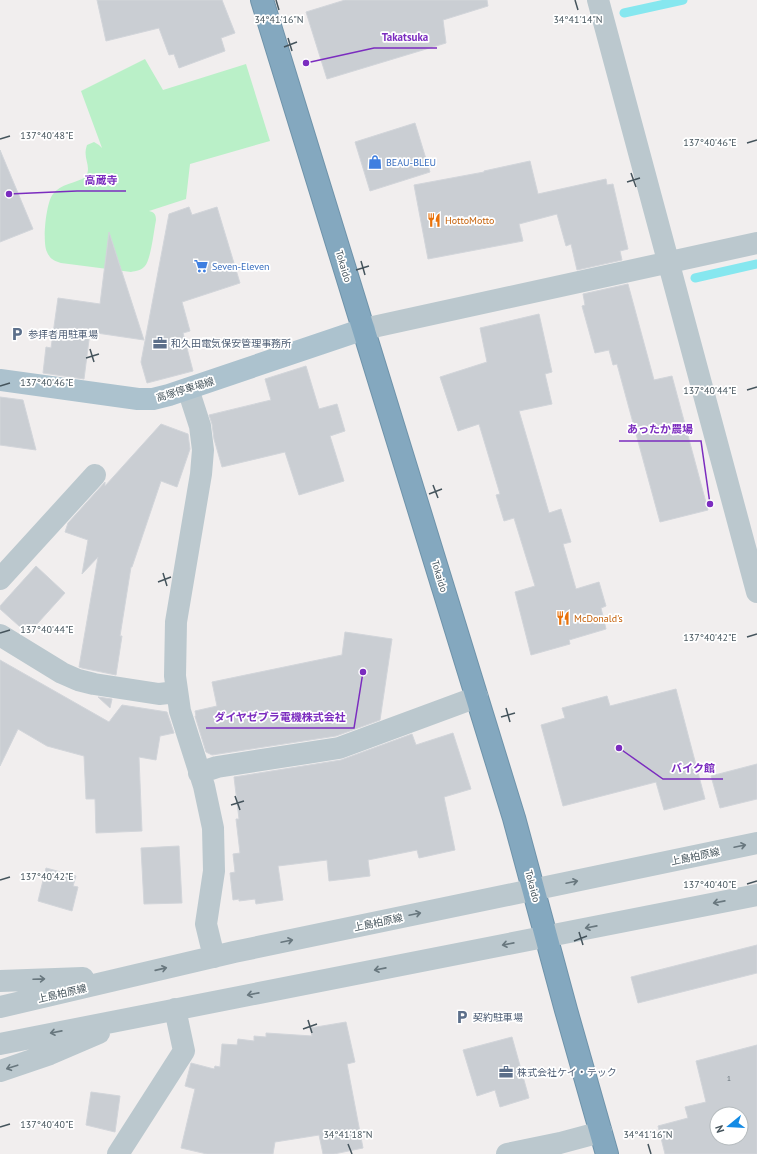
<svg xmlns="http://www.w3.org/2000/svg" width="757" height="1154" viewBox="0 0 757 1154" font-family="'PT Sans','Noto Sans JP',sans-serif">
	<rect width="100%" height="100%" fill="#f1eeee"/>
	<path fill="#baf0c8" d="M 145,59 L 163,90 L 246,64 L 270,141 L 190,164 L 186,199 L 149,211 C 154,212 156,214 156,220 C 154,230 151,259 145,266 C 142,270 136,271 131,272 L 61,263 C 54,261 50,259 47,252 C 42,243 46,202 53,194 C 60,184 76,183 86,177 C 92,165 82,159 87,145 L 94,142 L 99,145 L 102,148 L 81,91 Z"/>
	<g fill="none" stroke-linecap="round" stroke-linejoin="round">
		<path stroke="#86e7ef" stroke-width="9" d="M 624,13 L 683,0
			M 695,278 L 757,264"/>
	</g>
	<path fill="#caced3" stroke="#d2d5da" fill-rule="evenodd" d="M 97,0 L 222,0 L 235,33 L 221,38 L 225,51 L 179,68 L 174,54 L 169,55 L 159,28 L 106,41 Z
		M 345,0 L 487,0 L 488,6 L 443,20 L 446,43 L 327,79 L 306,12 Z
		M 415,123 L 430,172 L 370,191 L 355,142 Z
		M 0,150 L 33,229 L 0,242 Z
		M 530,161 L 538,194 L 606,179 L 607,185 L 613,184 L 628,249 L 620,251 L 622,260 L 577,270 L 571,244 L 566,246 L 557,214 L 519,224 L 523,241 L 428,259 L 414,185 L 484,172 L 484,171 Z
		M 189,207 L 192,215 L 217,207 L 240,283 L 182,302 L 190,331 L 183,333 L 193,371 L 147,383 L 141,362 L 169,214 Z
		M 109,232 L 144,340 L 90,332 L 84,379 L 43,373 L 46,347 L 51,348 L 58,298 L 100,304 Z
		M 628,284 L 654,380 L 672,376 L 708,510 L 660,522 L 617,364 L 613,365 L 609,350 L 595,353 L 582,306 L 585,305 L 583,294 Z
		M 539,314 L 552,372 L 545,374 L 552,404 L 519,411 L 549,513 L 561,509 L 571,542 L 563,544 L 576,589 L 599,582 L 606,606 L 601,608 L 606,629 L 569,640 L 570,644 L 531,655 L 515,592 L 535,586 L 514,518 L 504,521 L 496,495 L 500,494 L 479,424 L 458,431 L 440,377 L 487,362 L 480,328 Z
		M 306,366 L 319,409 L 337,404 L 345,431 L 330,436 L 344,481 L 299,495 L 285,452 L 222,467 L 214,439 L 212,424 L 209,415 L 271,400 L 265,379 Z
		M 0,397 L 23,400 L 36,450 L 0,445 Z
		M 161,424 L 188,434 L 190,449 L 177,487 L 161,481 L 132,567 L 131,567 L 120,636 L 122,636 L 116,675 L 82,668 L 79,667 L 98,557 L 82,574 L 88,540 L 65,532 L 68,523 L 105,482 L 105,486 Z
		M 36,566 L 65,593 L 28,634 L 0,609 L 0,606 Z
		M 345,632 L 392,639 L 380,720 L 336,736 L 212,755 L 206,752 L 195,716 L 196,716 L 195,711 L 217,706 L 212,682 L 342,655 Z
		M 0,660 L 109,722 L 122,705 L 167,712 L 174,733 L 160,736 L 156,760 L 139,757 L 142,831 L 96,833 L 95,799 L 86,799 L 84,756 L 47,746 L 18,729 L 0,766 Z
		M 676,689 L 705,799 L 664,810 L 656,782 L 563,806 L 541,725 L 565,718 L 562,708 L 607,696 L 610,706 Z
		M 98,697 L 112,699 L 110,708 Z
		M 453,733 L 471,789 L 444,797 L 455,850 L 419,858 L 417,850 L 368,860 L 370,876 L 329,881 L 327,860 L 278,866 L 283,900 L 256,904 L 255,899 L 239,901 L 239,899 L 233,900 L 230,873 L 235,872 L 233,854 L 240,853 L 236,819 L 239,819 L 234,777 L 341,760 L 412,734 L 416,745 Z
		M 757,764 L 757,799 L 720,808 L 711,776 Z
		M 179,846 L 182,903 L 144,904 L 141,848 Z
		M 46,868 L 76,876 L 73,886 L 78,887 L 72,911 L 38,901 Z
		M 757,945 L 757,973 L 638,1003 L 631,977 Z
		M 346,1022 L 355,1062 L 347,1064 L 363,1148 L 334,1154 L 323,1154 L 319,1135 L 275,1142 L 273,1154 L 207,1154 L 181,1148 L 195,1089 L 185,1086 L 191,1063 L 214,1069 L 215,1066 L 220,1067 L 222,1044 L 237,1045 L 238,1039 L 254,1041 L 254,1036 L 266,1037 L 266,1033 L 312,1036 L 310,1028 Z
		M 512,1037 L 529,1098 L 500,1107 L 495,1090 L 477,1096 L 463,1050 Z
		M 757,1045 L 757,1154 L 665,1154 L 658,1126 L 688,1118 L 685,1107 L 706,1102 L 696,1061 ZM 717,1114 L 741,1114 L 741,1138 L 717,1138 Z
		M 91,1092 L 120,1096 L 115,1132 L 86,1125 Z"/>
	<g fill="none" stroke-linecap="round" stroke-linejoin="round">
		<defs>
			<path id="highway" d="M 262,0 L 514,818 L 566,1010 L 607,1154"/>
		</defs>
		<use href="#highway" stroke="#6f93aa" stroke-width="24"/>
		<path stroke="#bbc8ce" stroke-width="22" d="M 598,0 L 757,592
			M 364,329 L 757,243
			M 188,389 L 200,426 L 203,450 L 201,474 L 176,622 L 175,676 L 180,711 L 204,786 L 213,828 L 214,871 L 206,924 L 214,957
			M 0,579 L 95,475
			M 0,635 L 62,673 L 78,680 L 94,684 L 159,694 L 177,692
			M 199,773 L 217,767 L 339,748 L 477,697
			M 0,981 L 83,978
			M 0,1007 L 234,952 L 757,843
			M 0,1044 L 757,895
			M 0,1071 L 50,1054 L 99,1033
			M 118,1154 L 184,1051 L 175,1009
			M 507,1154 L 560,1143 L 601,1132"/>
		<path stroke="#acc2ce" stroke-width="22" d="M 0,380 L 138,399 L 153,399 L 169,395 L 364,329"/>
		<use href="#highway" stroke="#84a8bf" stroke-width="22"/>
	</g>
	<defs><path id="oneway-shaft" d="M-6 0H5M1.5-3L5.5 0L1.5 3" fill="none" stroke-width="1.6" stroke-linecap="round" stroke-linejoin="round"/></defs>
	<g stroke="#68777e">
		<use href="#oneway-shaft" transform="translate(740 846) rotate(-12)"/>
		<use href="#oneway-shaft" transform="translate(572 882) rotate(-12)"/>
		<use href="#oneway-shaft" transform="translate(719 902) rotate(169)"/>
		<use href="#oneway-shaft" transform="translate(415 914) rotate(-12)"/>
		<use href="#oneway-shaft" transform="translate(591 927) rotate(169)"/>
		<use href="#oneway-shaft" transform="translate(287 941) rotate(-12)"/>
		<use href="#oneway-shaft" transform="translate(508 944) rotate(169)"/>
		<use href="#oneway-shaft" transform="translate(161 969) rotate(-13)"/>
		<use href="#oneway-shaft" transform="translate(380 969) rotate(169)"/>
		<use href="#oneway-shaft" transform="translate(39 979) rotate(-2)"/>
		<use href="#oneway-shaft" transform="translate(253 994) rotate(169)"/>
		<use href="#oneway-shaft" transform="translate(56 1032) rotate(169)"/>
		<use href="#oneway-shaft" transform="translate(12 1067) rotate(162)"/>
	</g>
	<path fill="none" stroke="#45545c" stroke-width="1.5" d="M 276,0 L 279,10M 575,0 L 578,10M 288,38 L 292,51M 284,47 L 297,42M 0,139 L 10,136M 747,143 L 757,140M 631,173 L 636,187M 627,182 L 640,178M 361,261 L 365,275M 356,270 L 369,266M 90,349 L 94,362M 86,358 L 99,354M 0,386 L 10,383M 747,390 L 757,387M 433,485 L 438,498M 429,494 L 442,489M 163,573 L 167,586M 158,582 L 171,577M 0,633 L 10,630M 747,637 L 757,634M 506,708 L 510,722M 501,717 L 515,713M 235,796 L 240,810M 231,805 L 244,801M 0,880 L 10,877M 747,884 L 757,881M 579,932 L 583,945M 574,941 L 587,936M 308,1020 L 312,1033M 303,1029 L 317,1024M 0,1127 L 10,1124M 348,1144 L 352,1154M 648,1144 L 651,1154"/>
	<defs>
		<symbol id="shop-bare" viewBox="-9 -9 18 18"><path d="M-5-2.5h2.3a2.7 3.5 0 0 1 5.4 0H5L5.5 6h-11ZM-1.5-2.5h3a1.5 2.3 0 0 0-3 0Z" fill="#3f7fe0" stroke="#fff" stroke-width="2.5" paint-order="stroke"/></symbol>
		<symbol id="restaurant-bare" viewBox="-9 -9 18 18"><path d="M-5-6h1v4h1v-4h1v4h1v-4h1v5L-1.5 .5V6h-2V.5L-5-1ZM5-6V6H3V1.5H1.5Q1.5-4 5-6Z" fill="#e8710a" stroke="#fff" stroke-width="2.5" paint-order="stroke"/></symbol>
		<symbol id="supermarket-bare" viewBox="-9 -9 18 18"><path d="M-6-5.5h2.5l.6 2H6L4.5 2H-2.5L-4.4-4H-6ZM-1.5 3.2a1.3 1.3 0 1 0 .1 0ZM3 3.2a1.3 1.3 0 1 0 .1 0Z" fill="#3f7fe0" stroke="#fff" stroke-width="2.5" paint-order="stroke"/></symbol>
		<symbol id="parking-bare" viewBox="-9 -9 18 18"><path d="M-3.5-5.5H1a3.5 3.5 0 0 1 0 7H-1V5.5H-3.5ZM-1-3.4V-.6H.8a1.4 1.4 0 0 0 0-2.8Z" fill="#5c6f8a" stroke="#fff" stroke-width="2.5" paint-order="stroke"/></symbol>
		<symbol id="office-bare" viewBox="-9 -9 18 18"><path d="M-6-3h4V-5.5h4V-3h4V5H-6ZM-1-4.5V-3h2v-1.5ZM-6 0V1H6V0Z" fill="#5c6f8a" stroke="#fff" stroke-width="2.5" paint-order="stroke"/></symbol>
	</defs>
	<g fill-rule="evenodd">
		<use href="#shop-bare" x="365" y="152" width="20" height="20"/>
		<use href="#restaurant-bare" x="424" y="210" width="20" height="20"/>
		<use href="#supermarket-bare" x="191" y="256" width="20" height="20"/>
		<use href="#parking-bare" x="7" y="324" width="20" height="20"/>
		<use href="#office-bare" x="150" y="333" width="20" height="20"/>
		<use href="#restaurant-bare" x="553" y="608" width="20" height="20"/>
		<use href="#parking-bare" x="452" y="1007" width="20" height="20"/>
		<use href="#office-bare" x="496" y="1062" width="20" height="20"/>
	</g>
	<g text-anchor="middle" stroke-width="3.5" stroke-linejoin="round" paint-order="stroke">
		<g font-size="8" fill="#66727a">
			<text x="729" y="1081">1</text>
		</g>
		<g font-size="10" fill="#366cbe" stroke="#fff" text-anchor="start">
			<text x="386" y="166">BEAU-BLEU</text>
			<text x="212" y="270">Seven-Eleven</text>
		</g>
		<g font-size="10" fill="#c56008" stroke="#fff" text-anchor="start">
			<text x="445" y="224">HottoMotto</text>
			<text x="574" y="622">McDonald's</text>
		</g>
		<g font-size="10" fill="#45545c" stroke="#fff">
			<text transform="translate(344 266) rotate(73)" y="4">Tokaido</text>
			<text transform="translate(185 389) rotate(-17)" y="4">高塚停車場線</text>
			<text transform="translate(440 576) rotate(73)" y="4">Tokaido</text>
			<text transform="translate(695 856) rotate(-12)" y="4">上島柏原線</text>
			<text transform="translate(533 886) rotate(75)" y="4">Tokaido</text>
			<text transform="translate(378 922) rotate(-12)" y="4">上島柏原線</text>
			<text transform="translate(62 993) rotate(-13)" y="4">上島柏原線</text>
		</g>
		<g font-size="10" fill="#4e5e75" stroke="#fff" text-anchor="start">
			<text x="28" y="338">参拝者用駐車場</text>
			<text x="171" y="347">和久田電気保安管理事務所</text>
			<text x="473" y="1021">契約駐車場</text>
			<text x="517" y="1076">株式会社ケイ・テック</text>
		</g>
	</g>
	<g font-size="10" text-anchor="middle" fill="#45545c" stroke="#fff" stroke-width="3.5" stroke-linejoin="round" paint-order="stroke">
		<text x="279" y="23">34°41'16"N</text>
		<text x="578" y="23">34°41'14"N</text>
		<text x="47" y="139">137°40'48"E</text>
		<text x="710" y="146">137°40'46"E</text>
		<text x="47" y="386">137°40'46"E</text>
		<text x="710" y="394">137°40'44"E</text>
		<text x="47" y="633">137°40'44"E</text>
		<text x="710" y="641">137°40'42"E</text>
		<text x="47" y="880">137°40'42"E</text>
		<text x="710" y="888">137°40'40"E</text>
		<text x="47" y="1128">137°40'40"E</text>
		<text x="348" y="1138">34°41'18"N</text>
		<text x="648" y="1138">34°41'16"N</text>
	</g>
	<path fill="none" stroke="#7b2cbf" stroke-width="1.5" d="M306 63L374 48H437M9 194L77 191H126M710 504L701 441H619M363 672L354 728H206M619 748L663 779H723"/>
	<g fill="#7b2cbf" stroke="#fff" stroke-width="1.5">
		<circle cx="306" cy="63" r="4"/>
		<circle cx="9" cy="194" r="4"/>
		<circle cx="710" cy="504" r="4"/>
		<circle cx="363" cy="672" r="4"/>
		<circle cx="619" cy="748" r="4"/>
	</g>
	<g font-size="11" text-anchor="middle" font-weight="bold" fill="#7b2cbf" stroke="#fff" stroke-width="3.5" stroke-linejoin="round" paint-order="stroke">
		<text x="405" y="41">Takatsuka</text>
		<text x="101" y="184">高蔵寺</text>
		<text x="660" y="433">あったか農場</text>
		<text x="280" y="721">ダイヤゼブラ電機株式会社</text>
		<text x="693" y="772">バイク館</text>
	</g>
	<g transform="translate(729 1126) rotate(252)"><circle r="19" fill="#ffffff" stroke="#b5bbbe"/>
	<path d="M0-3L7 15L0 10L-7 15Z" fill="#138be5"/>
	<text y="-6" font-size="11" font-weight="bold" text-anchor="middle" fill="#45545c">N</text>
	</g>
</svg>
